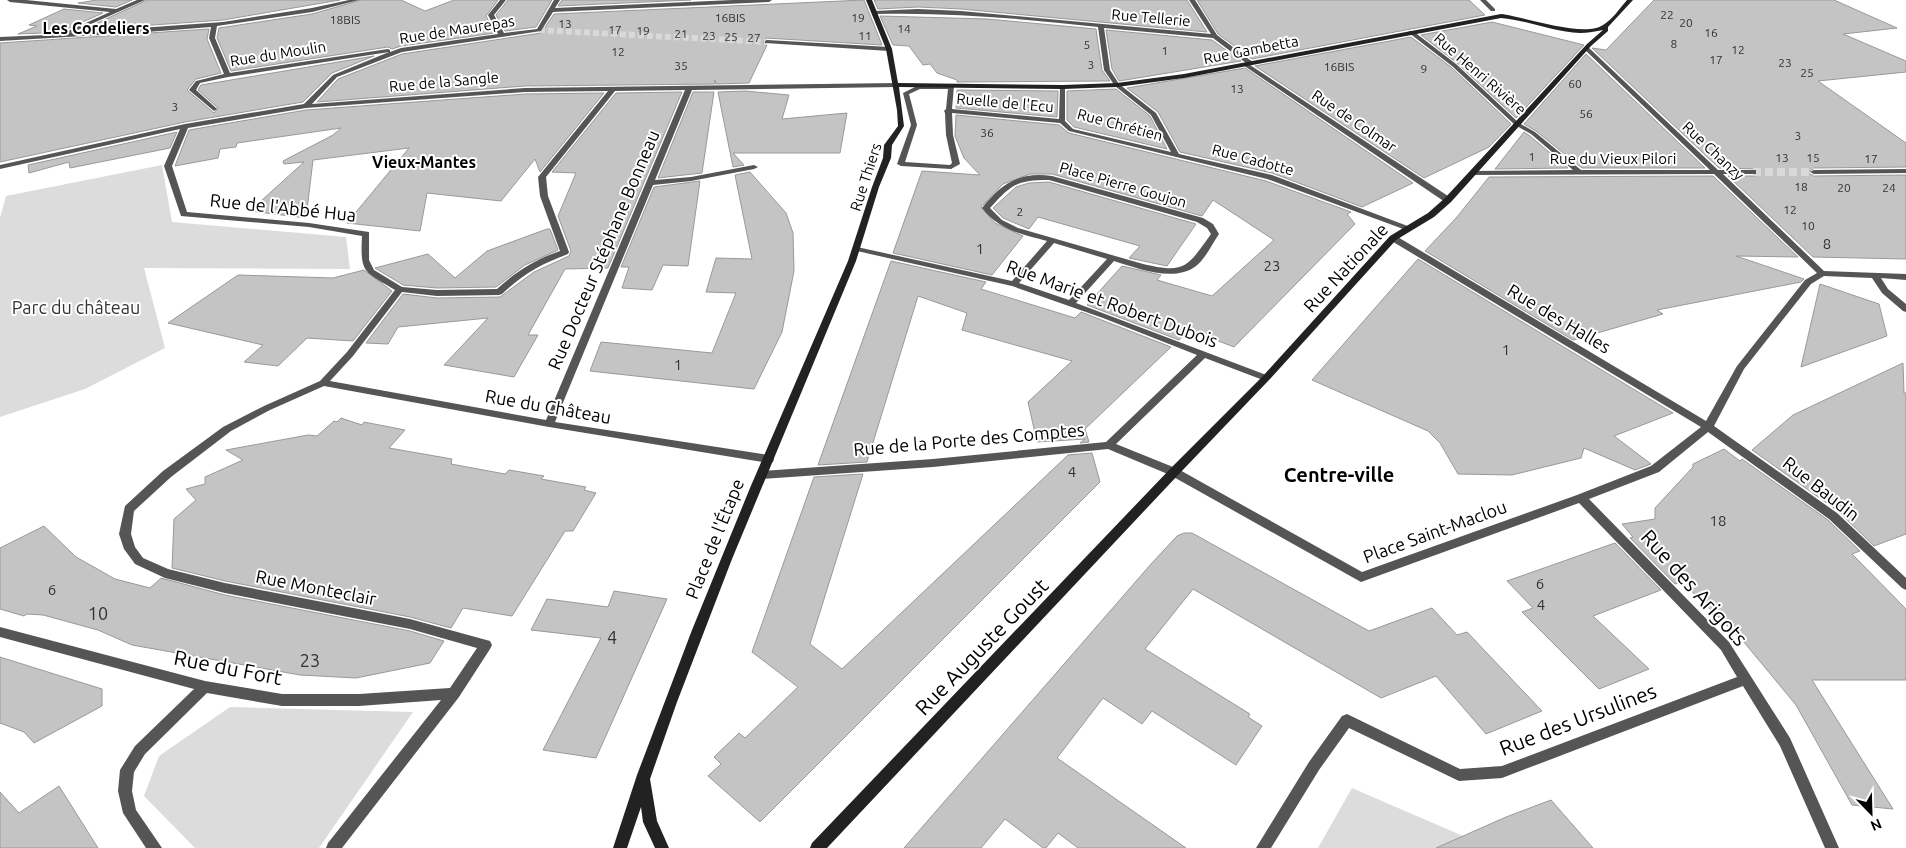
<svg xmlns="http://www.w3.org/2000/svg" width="1906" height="848" viewBox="0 0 1906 848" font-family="Ubuntu,sans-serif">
	<rect width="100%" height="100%" fill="#fff"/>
	<path fill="#dcdcdc" d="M 162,165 L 172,222 L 346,237 L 350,269 L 144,268 L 165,348 L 85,389 L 0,417 L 0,218 L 6,196 Z
		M 230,707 L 413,712 L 319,848 L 195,848 L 144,796 L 159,756 Z
		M 1352,788 L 1463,836 L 1439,848 L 1318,848 Z"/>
	<path fill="#c4c4c4" stroke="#999" d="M 97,0 L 132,0 L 116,7 L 78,3 Z
		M 147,0 L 340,0 L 223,20 L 82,30 Z
		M 361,0 L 401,0 L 425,11 L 454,0 L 498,0 L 486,16 L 495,33 L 401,46 L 392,49 L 388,47 L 231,71 L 217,38 L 219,28 L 312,14 Z
		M 508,0 L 552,0 L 536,27 L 505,31 L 496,15 Z
		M 562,0 L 691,0 L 558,6 Z
		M 864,0 L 882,45 L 766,38 L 763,43 L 767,45 L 749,83 L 716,84 L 715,80 L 715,84 L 525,86 L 317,102 L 338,79 L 402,54 L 541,33 L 554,14 Z
		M 874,0 L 1187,0 L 1207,32 L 961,9 L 918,7 L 878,9 Z
		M 1197,0 L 1469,0 L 1485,15 L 1252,59 L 1218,34 Z
		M 1654,0 L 1834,0 L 1897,28 L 1843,34 L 1906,61 L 1906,72 L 1818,81 L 1906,143 L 1906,167 L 1814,168 L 1808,173 L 1814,176 L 1906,175 L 1906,259 L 1813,257 L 1728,176 L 1756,176 L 1757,169 L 1719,168 L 1592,48 L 1606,50 Z
		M 64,9 L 103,13 L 67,29 L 66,32 L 18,34 L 37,26 L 29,25 Z
		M 880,16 L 987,19 L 1096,29 L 1102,70 L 1110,81 L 957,82 L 957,80 L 937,73 L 930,64 L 923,65 L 909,46 L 893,45 Z
		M 1492,22 L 1584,45 L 1516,118 L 1457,63 L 1421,35 Z
		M 209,29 L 207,39 L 221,73 L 196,79 L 187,90 L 214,113 L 218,108 L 198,90 L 201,85 L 374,56 L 332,73 L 303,102 L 185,122 L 0,162 L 0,43 Z
		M 1106,30 L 1212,40 L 1241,61 L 1119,81 L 1112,69 Z
		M 1411,37 L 1451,67 L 1511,124 L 1489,147 L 1424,178 L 1255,66 Z
		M 1586,54 L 1705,168 L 1582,168 L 1536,131 L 1524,124 Z
		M 1245,68 L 1413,183 L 1362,207 L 1272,173 L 1180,152 L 1158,112 L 1127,88 Z
		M 1116,89 L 1150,116 L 1167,149 L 1074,127 L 1067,120 L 1067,91 Z
		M 957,90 L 1058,91 L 1057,117 L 956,108 Z
		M 745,91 L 789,95 L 782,119 L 847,113 L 840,153 L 733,153 L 744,165 L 733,167 L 718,92 Z
		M 682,92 L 608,268 L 565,269 L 528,335 L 538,335 L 514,377 L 444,365 L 488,318 L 398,327 L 388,344 L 366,343 L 403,294 L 437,298 L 500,297 L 534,272 L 569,256 L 571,251 L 558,216 L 576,173 L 552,172 L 616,93 Z
		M 693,92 L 714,92 L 702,173 L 658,178 Z
		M 604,93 L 540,172 L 535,159 L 501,201 L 427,193 L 420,231 L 347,223 L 409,148 L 313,160 L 306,218 L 250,211 L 304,162 L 284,164 L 283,161 L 333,135 L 341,128 L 237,143 L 236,147 L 220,149 L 218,158 L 175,166 L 189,130 L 306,110 L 525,94 Z
		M 956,115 L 1059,125 L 1069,133 L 1266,181 L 1351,212 L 1347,214 L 1355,224 L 1234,347 L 1190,330 L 1179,340 L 1087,305 L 1122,266 L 1161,275 L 1157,280 L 1212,296 L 1274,240 L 1213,200 L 1202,216 L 1052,174 L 1030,174 L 1003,184 L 981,207 L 995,223 L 1023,236 L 992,275 L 893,253 L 922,171 L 980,175 L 964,158 L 955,136 Z
		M 177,132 L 170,148 L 70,168 L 69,162 L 29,173 L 28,165 Z
		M 1524,132 L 1530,136 L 1568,168 L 1495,169 Z
		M 750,172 L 786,213 L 793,233 L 794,271 L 782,332 L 754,389 L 590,371 L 601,342 L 712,353 L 736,293 L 706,292 L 716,258 L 752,259 L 735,175 Z
		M 1713,176 L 1798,257 L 1736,256 L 1804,279 L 1801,282 L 1657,310 L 1663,314 L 1573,340 L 1425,251 L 1457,217 L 1489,177 Z
		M 700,181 L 688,266 L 663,265 L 652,290 L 622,288 L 629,267 L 621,267 L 654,187 Z
		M 1049,182 L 1196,224 L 1167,266 L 1129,258 L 1140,246 L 1038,217 L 1029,229 L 1003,218 L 993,208 L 1016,187 L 1029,183 Z
		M 547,229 L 550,229 L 558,250 L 525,265 L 496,287 L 437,288 L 403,285 L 375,268 L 428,254 L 455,278 L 487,251 Z
		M 1418,259 L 1673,413 L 1614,436 L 1651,464 L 1635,470 L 1584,448 L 1581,458 L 1512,475 L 1458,474 L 1440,443 L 1428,431 L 1312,380 Z
		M 891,261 L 986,282 L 981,289 L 1075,318 L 1081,312 L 1171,347 L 1085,429 L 1089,442 L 1080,443 L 1085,439 L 1037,442 L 1028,402 L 1072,361 L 962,330 L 967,313 L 918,296 L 867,462 L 818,465 Z
		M 364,270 L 392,291 L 353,341 L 307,338 L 278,366 L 244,362 L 263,345 L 168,323 L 238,275 L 333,278 Z
		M 1820,284 L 1879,304 L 1887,336 L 1801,367 Z
		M 1903,363 L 1904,393 L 1906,393 L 1906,534 L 1874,546 L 1838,511 L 1752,450 L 1793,415 Z
		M 341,418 L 362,425 L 364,422 L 405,430 L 389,448 L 452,459 L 451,464 L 505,474 L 509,470 L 544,476 L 541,479 L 586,487 L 584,490 L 596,493 L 573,531 L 565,531 L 512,616 L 463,608 L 451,628 L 410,617 L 225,581 L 172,568 L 174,519 L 196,500 L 186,489 L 205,484 L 205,477 L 243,460 L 226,450 L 308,435 L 317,436 L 334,421 L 337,422 Z
		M 1724,449 L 1740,461 L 1742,459 L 1828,520 L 1860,551 L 1852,554 L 1906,609 L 1906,680 L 1812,680 L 1893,809 L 1852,805 L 1796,705 L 1743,641 L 1682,582 L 1675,584 L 1630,538 L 1633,537 L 1622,524 L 1655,519 L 1655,508 L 1693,467 L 1693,464 Z
		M 1092,453 L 1100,482 L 760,822 L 708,776 L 721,764 L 714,757 L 739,733 L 745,738 L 798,687 L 752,652 L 814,477 L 863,474 L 810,644 L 842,669 L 1068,455 Z
		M 44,526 L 76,557 L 115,579 L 150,588 L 161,578 L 225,595 L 410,631 L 444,641 L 430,663 L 356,678 L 300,675 L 132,645 L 98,630 L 43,615 L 27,614 L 24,616 L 0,609 L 0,548 Z
		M 1184,533 L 1192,533 L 1369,631 L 1432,608 L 1457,635 L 1467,632 L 1542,711 L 1486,734 L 1436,676 L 1381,698 L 1193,589 L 1145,649 L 1250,714 L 1248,717 L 1262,726 L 1236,765 L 1152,711 L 1142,724 L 1103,698 L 1057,758 L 1186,848 L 1078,848 L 1058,833 L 1046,848 L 1043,848 L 1005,819 L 981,848 L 904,848 L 1151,564 L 1177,536 Z
		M 1615,543 L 1661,590 L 1593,616 L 1649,669 L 1599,689 L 1522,612 L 1533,608 L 1507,581 Z
		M 614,591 L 667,599 L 596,758 L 543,750 L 601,638 L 531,630 L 547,599 L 608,607 Z
		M 0,657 L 102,689 L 102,706 L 34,743 L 24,732 L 0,723 Z
		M 59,786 L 98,848 L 0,848 L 0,792 L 19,813 Z
		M 1551,800 L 1593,848 L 1436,848 L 1506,817 Z"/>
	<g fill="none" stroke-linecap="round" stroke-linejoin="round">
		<path stroke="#d9d9d9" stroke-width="6" stroke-dasharray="6 3" stroke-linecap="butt" d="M 539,30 L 767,42"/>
		<path stroke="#d9d9d9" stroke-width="8" stroke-dasharray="8 4" stroke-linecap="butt" d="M 1753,172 L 1814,172"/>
		<path fill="#555" fill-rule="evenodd" d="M 7,0 L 26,0 L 116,9 L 137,0 L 145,0 L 71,33 L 223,22 L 312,8 L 349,0 L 359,0 L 312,12 L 217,26 L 215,38 L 230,73 L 388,49 L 390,50 L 390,52 L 401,48 L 498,34 L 488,15 L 500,0 L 506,0 L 494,15 L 504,33 L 537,29 L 554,0 L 560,0 L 555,8 L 733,0 L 772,0 L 769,2 L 553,12 L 541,31 L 402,52 L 337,77 L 312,104 L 525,88 L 897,83 L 900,85 L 897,87 L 692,90 L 655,180 L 691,177 L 754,165 L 758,167 L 754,169 L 691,181 L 653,185 L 555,422 L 769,455 L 773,456 L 774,459 L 773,462 L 769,463 L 549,427 L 324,386 L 270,410 L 231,431 L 171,477 L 134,511 L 131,534 L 135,547 L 143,558 L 168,569 L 225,583 L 410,619 L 490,641 L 492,645 L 490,649 L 459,697 L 342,848 L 326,848 L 328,843 L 441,700 L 359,706 L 282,706 L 207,693 L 145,754 L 134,772 L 132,791 L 136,810 L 162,848 L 146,848 L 123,813 L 118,791 L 120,770 L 135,746 L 194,689 L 0,637 L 0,627 L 205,681 L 282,694 L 359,694 L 450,688 L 477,648 L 410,629 L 225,593 L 165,578 L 135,564 L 124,549 L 119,534 L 125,506 L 163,471 L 223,427 L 264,406 L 320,381 L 347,352 L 395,290 C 364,271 360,274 362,236 L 309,227 L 181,216 L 164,166 L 180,129 L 0,169 L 0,165 L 185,124 L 304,104 L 333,75 L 389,52 L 228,77 L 200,83 L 196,90 L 216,108 L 217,109 L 214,111 L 189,90 L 196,81 L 224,74 L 209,38 L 211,27 L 134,33 L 0,41 L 0,37 L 69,34 L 68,31 L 110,12 L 10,2 ZM 685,90 L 546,420 L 330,381 L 353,356 L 402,292 L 437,296 L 499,295 L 502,294 C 523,274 541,264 568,254 L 569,252 L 548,196 L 546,177 L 615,91 ZM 608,91 L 538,177 L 540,196 L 560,251 C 534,260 517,271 497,289 L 437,290 L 402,287 L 374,270 L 369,260 L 369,232 L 309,223 L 187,212 L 172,166 L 188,128 L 306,108 L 525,92 Z
			M 1189,0 L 1195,0 L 1217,35 L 1254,63 L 1250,65 L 1451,198 L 1451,202 L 1445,202 L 1243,65 L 1243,63 L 1246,63 L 1213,38 L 1104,28 L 1110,70 L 1119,84 L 1156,113 L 1179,154 L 1272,175 L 1413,228 L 1409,230 L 1406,230 L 1267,179 L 1069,131 L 1060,123 L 952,113 L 953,135 L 960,164 L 951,169 L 901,166 L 897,164 L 911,125 L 903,93 L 919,85 L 954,86 L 952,109 L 1059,119 L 1060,87 L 1065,86 L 1065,121 L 1073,129 L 1171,152 L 1151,115 L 1115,86 L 1104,70 L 1098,27 C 1024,19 951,12 876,14 L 873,12 L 874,11 L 918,9 L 961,11 L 1211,34 ZM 920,89 L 948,89 L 946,109 L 944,111 L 945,113 L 946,135 L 952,163 L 950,165 L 905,162 L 917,125 L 909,94 Z
			M 1480,0 L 1486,0 L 1495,9 L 1495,11 L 1491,11 Z
			M 1409,31 L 1413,31 L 1456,64 L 1519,123 L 1535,132 L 1581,170 L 1710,170 L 1583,48 L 1588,47 L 1718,170 L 1756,170 L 1756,174 L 1723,174 L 1824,271 L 1906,274 L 1906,280 L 1881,278 L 1888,289 L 1906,304 L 1906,312 L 1903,311 L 1882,293 L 1872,278 L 1824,276 L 1811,284 L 1744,369 L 1714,426 L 1837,513 L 1906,578 L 1906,590 L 1902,588 L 1829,519 L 1708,432 L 1659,472 L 1589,499 L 1729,642 L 1790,738 L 1839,848 L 1825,848 L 1780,746 L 1743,686 L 1502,778 L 1459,781 L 1349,728 L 1319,770 L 1271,848 L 1256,848 L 1309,762 L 1342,716 L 1347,714 L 1460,769 L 1502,766 L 1737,677 L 1721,650 L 1579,503 L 1361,582 L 1170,475 L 1108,449 L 933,467 L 762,479 L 758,478 L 757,475 L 758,472 L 762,471 L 933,459 L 1106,442 L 1197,355 L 1103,318 L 1012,286 L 857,251 L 853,249 L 857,247 L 1012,281 L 1047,241 C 1021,234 999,230 982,208 C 1001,184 1020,171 1052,176 L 1203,218 L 1213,224 L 1219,234 C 1212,244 1206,258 1196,266 C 1174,283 1137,268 1114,261 L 1076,303 L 1269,376 L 1271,378 L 1266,381 L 1263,380 L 1205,358 L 1116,444 L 1178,469 L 1362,572 L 1577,495 L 1651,466 L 1701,427 L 1390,240 L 1390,236 L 1396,236 L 1706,421 L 1737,366 L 1805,280 L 1817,273 L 1714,174 L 1470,175 L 1469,173 L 1473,171 L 1573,170 L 1531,134 L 1515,125 L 1452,66 L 1409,33 ZM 1049,180 L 1197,222 L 1207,228 L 1211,234 C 1187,267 1186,274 1143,264 L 1018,228 L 1002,220 L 990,208 C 1011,185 1016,180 1049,180 ZM 1054,243 L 1107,259 L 1069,300 L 1019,283 Z
			M 767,40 L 889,47 L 892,49 L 889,51 L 765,43 L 765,41 Z
			M 1906,169 L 1906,173 L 1814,174 L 1810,172 L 1814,170 Z"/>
		<path fill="#222" fill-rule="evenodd" d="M 866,0 L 872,0 L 892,49 L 898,83 L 1063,85 L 1117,83 L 1184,74 L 1501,14 C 1525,17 1584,38 1603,25 C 1612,20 1620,8 1627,0 L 1633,0 L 1608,27 L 1608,31 L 1591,46 L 1451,202 L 1434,217 L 1396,240 L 1269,380 L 1178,475 L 827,848 L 810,848 L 812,843 L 1170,469 L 1263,376 L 1390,236 L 1428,213 L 1445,198 L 1587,44 L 1603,30 C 1596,31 1588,33 1580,33 C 1553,32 1527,20 1501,18 L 1184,78 L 1117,87 L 1063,89 L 899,87 L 904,126 L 892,145 L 891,158 L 879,187 L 856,261 L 732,559 L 677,702 L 650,779 L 657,821 L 669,848 L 655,848 L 643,822 L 641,807 L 627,848 L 613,848 L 637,775 L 692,630 L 750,488 L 848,261 L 872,187 L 883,158 L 884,145 L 898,126 L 897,110 L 886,49 Z"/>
	</g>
	<g text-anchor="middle" stroke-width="4" stroke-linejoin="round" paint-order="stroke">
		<g font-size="12" fill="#313131">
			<text x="1667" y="19">22</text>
			<text x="730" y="22">16BIS</text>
			<text x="858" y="22">19</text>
			<text x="345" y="24">18BIS</text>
			<text x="1686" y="27">20</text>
			<text x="565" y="28">13</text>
			<text x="904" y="33">14</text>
			<text x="615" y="34">17</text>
			<text x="643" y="35">19</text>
			<text x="1711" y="37">16</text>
			<text x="681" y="38">21</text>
			<text x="709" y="40">23</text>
			<text x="865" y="40">11</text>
			<text x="731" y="41">25</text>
			<text x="754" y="42">27</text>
			<text x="1674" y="48">8</text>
			<text x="1087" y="49">5</text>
			<text x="1738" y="54">12</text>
			<text x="1165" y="55">1</text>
			<text x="618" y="56">12</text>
			<text x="1716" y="64">17</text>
			<text x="1785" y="67">23</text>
			<text x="1091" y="69">3</text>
			<text x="681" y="70">35</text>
			<text x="1339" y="71">16BIS</text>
			<text x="1424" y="73">9</text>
			<text x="1807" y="77">25</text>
			<text x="1575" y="88">60</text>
			<text x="1237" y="93">13</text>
			<text x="175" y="111">3</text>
			<text x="1586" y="118">56</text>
			<text x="987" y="137">36</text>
			<text x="1798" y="140">3</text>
			<text x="1532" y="161">1</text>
			<text x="1782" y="162">13</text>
			<text x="1813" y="162">15</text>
			<text x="1871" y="163">17</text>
			<text x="1801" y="191">18</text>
			<text x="1844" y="192">20</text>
			<text x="1889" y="192">24</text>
			<text x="1790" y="214">12</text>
			<text x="1020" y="216">2</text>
			<text x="1808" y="230">10</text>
		</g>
		<g font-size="15" fill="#000" stroke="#fff">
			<text transform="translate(1151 18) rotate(5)" y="5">Rue Tellerie</text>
			<text transform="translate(457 30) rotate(-9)" y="5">Rue de Maurepas</text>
			<text transform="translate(1251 50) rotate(-11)" y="5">Rue Gambetta</text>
			<text transform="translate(278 54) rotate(-9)" y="5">Rue du Moulin</text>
			<text transform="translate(1480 74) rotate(41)" y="5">Rue Henri Rivière</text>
			<text transform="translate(444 82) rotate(-5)" y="5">Rue de la Sangle</text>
			<text transform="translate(1005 103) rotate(5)" y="5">Ruelle de l'Ecu</text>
			<text transform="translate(1354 121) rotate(34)" y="5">Rue de Colmar</text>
			<text transform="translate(1120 125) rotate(15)" y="5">Rue Chrétien</text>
			<text transform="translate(1713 151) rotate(43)" y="5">Rue Chanzy</text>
			<text x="1613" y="164">Rue du Vieux Pilori</text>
			<text transform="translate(1253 160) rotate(15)" y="5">Rue Cadotte</text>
			<text transform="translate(866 177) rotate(-72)" y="5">Rue Thiers</text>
			<text transform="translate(1123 185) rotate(16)" y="5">Place Pierre Goujon</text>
		</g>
		<g font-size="15" fill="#313131">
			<text x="1827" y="249">8</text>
			<text x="980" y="254">1</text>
			<text x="1272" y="271">23</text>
			<text x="1506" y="355">1</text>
			<text x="678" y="370">1</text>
			<text x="1072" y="477">4</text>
			<text x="1718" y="526">18</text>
			<text x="1540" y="589">6</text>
			<text x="52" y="595">6</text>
			<text x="1541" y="610">4</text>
		</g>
		<g font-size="16" font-weight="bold" fill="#000" stroke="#fff">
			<text x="96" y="34">Les Cordeliers</text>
		</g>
		<g font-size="16" font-weight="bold" fill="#000" stroke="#fff">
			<text x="424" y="168">Vieux-Mantes</text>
		</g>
		<g font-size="18" fill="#000" stroke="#fff">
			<text transform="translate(283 208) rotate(6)" y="6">Rue de l'Abbé Hua</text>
			<text transform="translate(604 250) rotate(-67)" y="6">Rue Docteur Stéphane Bonneau</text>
			<text transform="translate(1346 268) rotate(-47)" y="6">Rue Nationale</text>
			<text transform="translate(1112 304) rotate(20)" y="6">Rue Marie et Robert Dubois</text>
			<text transform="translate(1559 319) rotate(31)" y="6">Rue des Halles</text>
			<text transform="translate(548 407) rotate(10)" y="6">Rue du Château</text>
			<text transform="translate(969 440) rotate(-5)" y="6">Rue de la Porte des Comptes</text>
			<text transform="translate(1821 489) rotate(38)" y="6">Rue Baudin</text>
			<text transform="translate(1435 532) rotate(-20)" y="6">Place Saint-Maclou</text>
			<text transform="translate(715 539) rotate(-68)" y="6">Place de l'Étape</text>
			<text transform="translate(316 588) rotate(11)" y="6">Rue Monteclair</text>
		</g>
		<g font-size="18" fill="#333" stroke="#fff">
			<text x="76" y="314">Parc du château</text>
		</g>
		<g font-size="18" fill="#313131">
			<text x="98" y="620">10</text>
			<text x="612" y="644">4</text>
			<text x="310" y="667">23</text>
		</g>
		<g font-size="20" font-weight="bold" fill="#000" stroke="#fff">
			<text x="1339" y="482">Centre-ville</text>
		</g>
		<g font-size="21" fill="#000" stroke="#fff">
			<text transform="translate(1694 588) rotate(48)" y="7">Rue des Arigots</text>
			<text transform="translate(982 647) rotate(-46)" y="7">Rue Auguste Goust</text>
			<text transform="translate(228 668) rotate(11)" y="7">Rue du Fort</text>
			<text transform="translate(1578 720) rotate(-21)" y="7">Rue des Ursulines</text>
		</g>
	</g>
	<g transform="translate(1871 813) rotate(157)" stroke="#ffffff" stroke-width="4" paint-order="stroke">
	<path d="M0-4L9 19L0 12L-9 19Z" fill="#000000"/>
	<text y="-8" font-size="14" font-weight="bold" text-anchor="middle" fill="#000000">N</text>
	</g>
</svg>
